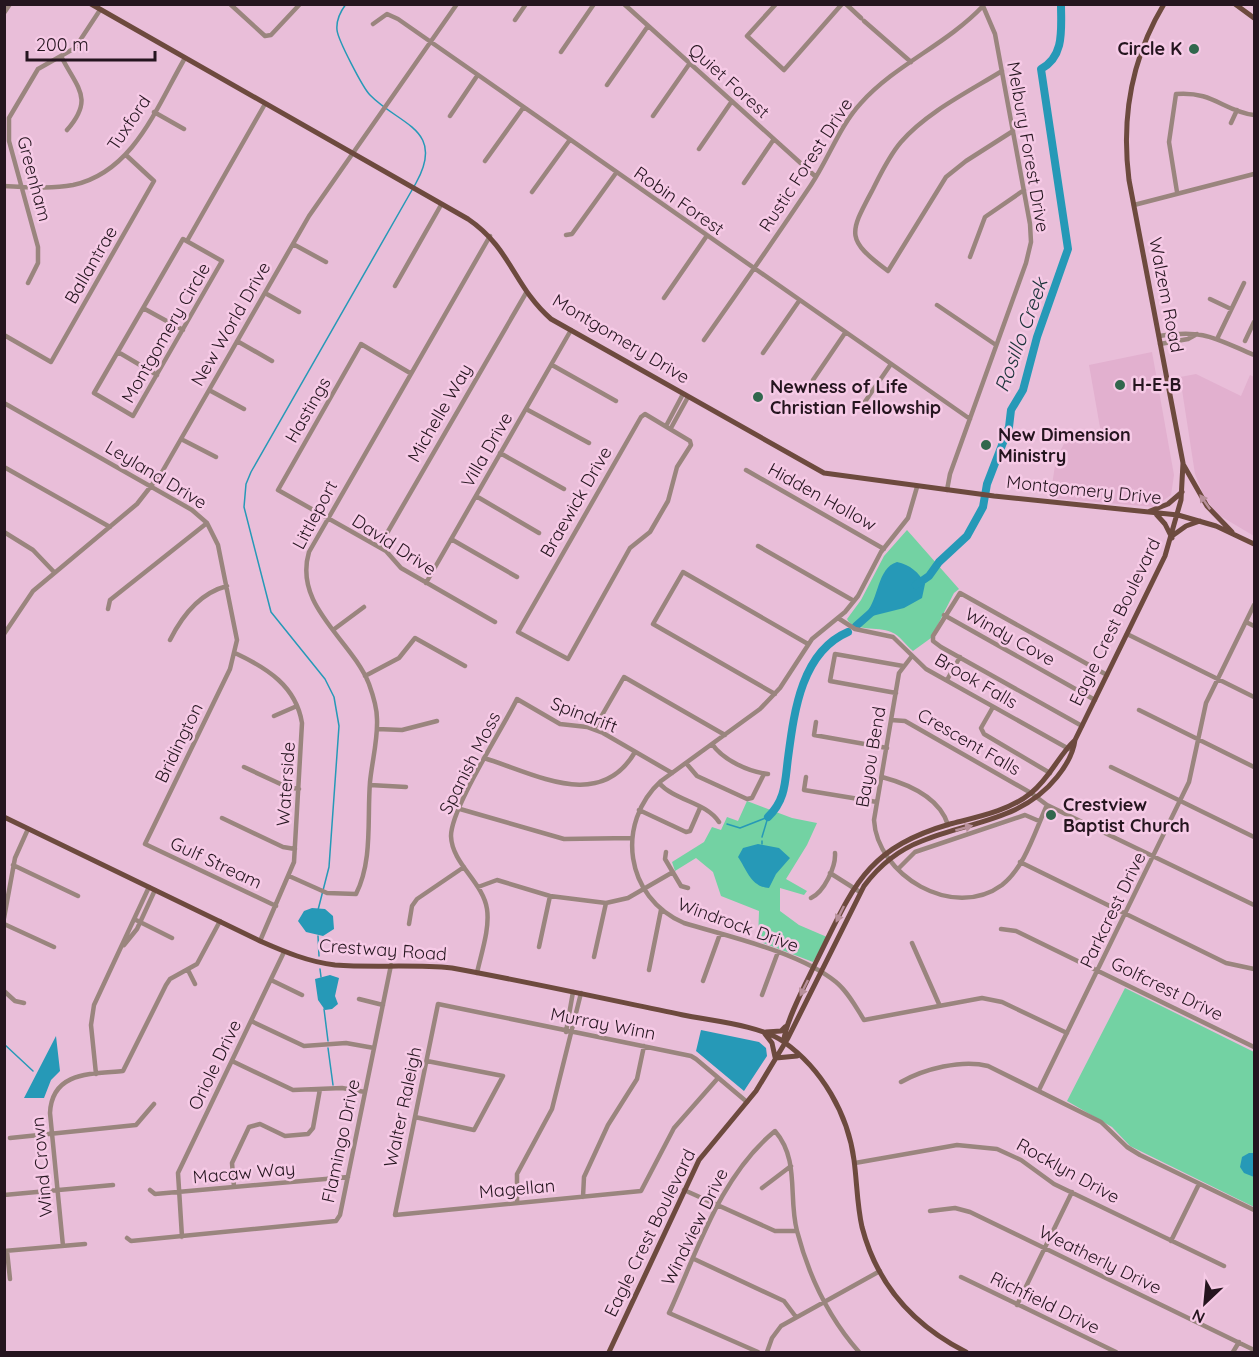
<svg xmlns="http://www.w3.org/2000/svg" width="1259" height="1357" viewBox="0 0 1259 1357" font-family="Quicksand,sans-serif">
	<rect width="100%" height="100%" fill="#e9bed9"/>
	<path fill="#e2b0cf" d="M 1152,352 L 1174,475 L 1171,495 L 1154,507 L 1050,498 L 1056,459 L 1066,440 L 1101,433 L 1089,365 Z
		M 1196,374 L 1241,396 L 1250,375 L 1254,377 L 1254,536 L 1217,514 L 1204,496 L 1195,474 L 1180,377 Z"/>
	<path fill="#73d2a3" d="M 907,530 L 959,589 L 954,593 L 931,638 L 913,651 C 906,646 900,635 891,632 C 878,626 853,632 847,619 L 861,600 L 884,556 Z
		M 747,801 L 792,818 L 817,823 L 807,845 L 786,879 L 807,891 L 804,895 L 780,888 L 780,911 L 799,925 L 827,937 L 813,962 L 758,941 L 759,911 L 721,896 L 713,872 L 696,858 L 675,871 L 672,862 L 704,842 L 712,827 L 721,830 L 727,817 L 738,821 Z
		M 1125,988 L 1254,1052 L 1254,1207 L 1130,1146 L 1112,1127 L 1067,1101 Z"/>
	<path fill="#2699b7" d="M 897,562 C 910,565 919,572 925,584 L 922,598 L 904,608 L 868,617 L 866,613 C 879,599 877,568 897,562 Z
		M 758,844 L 779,848 L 790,858 L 776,874 L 769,888 C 751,887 747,870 738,857 L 743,848 Z
		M 312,908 L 325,909 L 333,916 L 334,929 L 323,936 L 306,932 L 298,921 L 304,911 Z
		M 330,975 L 339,978 L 335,996 L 338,1004 L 332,1009 L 325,1010 L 318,1000 L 315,979 Z
		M 701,1030 L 759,1042 L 766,1048 L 767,1056 L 744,1091 L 696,1051 Z
		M 56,1036 L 60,1071 L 51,1080 L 44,1098 L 24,1098 Z
		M 1249,1153 L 1254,1153 L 1254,1177 L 1244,1173 L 1240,1167 L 1242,1157 Z"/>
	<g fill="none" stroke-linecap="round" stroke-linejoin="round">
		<path stroke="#2699b7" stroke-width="1.5" d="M 727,824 L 740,828 L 768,817
			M 762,837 L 768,817
			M 762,841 L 762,844
			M 318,910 L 329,867 L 339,726 L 334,697 L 325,679 L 271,612 L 244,507 L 246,484 L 251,472 L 416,183 C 446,129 399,125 370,95 C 363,88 338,40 337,30 C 336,20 340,12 346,4
			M 318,936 L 319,956
			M 320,969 L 321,977
			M 324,1009 L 328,1041
			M 4,1044 L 33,1071
			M 328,1048 L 333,1085"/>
		<path stroke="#2699b7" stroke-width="8" d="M 916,585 L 929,576 L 939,562 L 967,536 L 983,507 L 987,484 L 1009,427 L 1011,410 L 1023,390 L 1037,337 L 1068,249 L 1041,69 C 1065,56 1061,29 1061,4
			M 856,626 L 873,611
			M 768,817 C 786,800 785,781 788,758 C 794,713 801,652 848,632"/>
		<path stroke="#9a857e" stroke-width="4.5" d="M 230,4 L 265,36 L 271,35 L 300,4
			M 624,4 L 816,177
			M 776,4 L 747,36 L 784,70 L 842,4
			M 846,4 L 861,18
			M 4,13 L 10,4
			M 515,20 L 526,4
			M 864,21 L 911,62
			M 373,24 L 387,14 L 398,19 L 970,419
			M 561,52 L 594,4
			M 62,58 C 78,89 94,99 67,130
			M 1002,71 C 968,92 927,112 901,142 C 889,156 881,173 873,189 C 849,234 845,239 888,271 L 946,177 L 966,161 L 1013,131
			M 607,85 L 648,26
			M 154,112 L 184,129
			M 450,116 L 477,76
			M 653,116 L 690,63
			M 1231,123 L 1237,110
			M 699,149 L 732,101
			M 485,161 L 523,108
			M 744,183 L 774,139
			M 4,186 C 27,187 51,189 73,185 C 134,172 157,106 185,58
			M 532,192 L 569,141
			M 1177,192 L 1169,142 L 1176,94 C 1214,91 1223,111 1254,115
			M 1134,205 L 1254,174
			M 566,235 L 572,234 L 616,173
			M 183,239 L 222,261 L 133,416 L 94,393 Z
			M 187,241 L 265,104
			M 293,244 L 326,262
			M 970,257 L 985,217 L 1024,190
			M 28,283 L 38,263 L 38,247 L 9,141 L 9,118 L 38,69 L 75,48 L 100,10
			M 395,286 L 441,205
			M 265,293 L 299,312
			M 664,298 L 706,237
			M 1210,299 L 1231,309
			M 937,305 L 996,345
			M 143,308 L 183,330
			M 4,335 L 51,362 L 154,181 L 126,155
			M 1159,336 C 1204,329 1214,338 1254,355
			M 1218,337 L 1244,283
			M 704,340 C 740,289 776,237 811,185 C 829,158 839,127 861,103 C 896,64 946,45 983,6 L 995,34 L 1030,224 L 1031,242 L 1026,263 L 950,474 L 947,490
			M 237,341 L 272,361
			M 1245,341 L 1254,322
			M 1160,344 L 1188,339 L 1197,334
			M 118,352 L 157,375
			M 763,353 L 799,301
			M 552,365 L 616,401
			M 410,373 L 361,344 L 278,490 L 386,551 L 401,568 L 495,622
			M 813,380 L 845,333
			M 209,390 L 244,409
			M 4,403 L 192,510 L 207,523 L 218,545 L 237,640 L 230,669 L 145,844 L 276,906
			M 862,406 L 891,364
			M 526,409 L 589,443
			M 645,414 L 690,441 L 691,445 L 677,467 L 668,501 L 650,532 L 630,548 L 568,659 L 518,632 L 641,417 Z
			M 666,426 L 683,394
			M 671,428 L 688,397
			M 181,439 L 216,457
			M 500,453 L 564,489
			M 4,467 L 110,527
			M 746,470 L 884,549
			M 917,487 L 908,518 L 881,552 L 858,596 L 845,612 L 812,639 L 780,688 L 760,709 L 661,781 C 615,823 625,898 684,923 C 730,937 799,952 836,982 C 848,992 856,1007 864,1020 L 982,998 L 1002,1002 L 1067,1033
			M 476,496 L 539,533
			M 4,532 L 33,550 L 54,572
			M 451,539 L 517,577
			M 758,546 L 854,601
			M 379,547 L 526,293
			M 426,583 L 571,330
			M 108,609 L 110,600 L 207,523
			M 944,615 L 1095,700
			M 838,618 L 855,629 L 893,637 L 926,669 L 1069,749
			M 1246,622 L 1254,626
			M 333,630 L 364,607
			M 4,634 L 33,591 L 137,504 L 162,472 L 309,216 L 457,4
			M 1127,634 L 1254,697
			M 170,640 C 182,616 200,593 227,586
			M 235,653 C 267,668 296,686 302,723 L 294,862 L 260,941
			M 912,656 L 899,673 L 874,820 C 877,875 953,921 1002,885 C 1025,867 1035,831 1047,805
			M 365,676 L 399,658 L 415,638 L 465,666
			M 947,680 L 960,657
			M 896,693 L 830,681 L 835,654 L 903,666
			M 775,694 L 653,624 L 683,572 L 808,644
			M 993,707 L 981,728 L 984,734 L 1050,773
			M 1139,710 L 1254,767
			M 274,716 L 297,706
			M 891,720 L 905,721 L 1031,793 L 1047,805 L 1254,905
			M 816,722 L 814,735 L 887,748
			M 1082,726 L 941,647 L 933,641 L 933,636 L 960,593 L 1107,675
			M 377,729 L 402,730 L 437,721
			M 594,729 L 624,677 L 725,735
			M 712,744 C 723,760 749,772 768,774
			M 484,758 C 536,774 600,812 635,752
			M 686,763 L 697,776 L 747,799 L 752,798 L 764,774
			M 244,767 L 287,787 L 299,789
			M 1111,767 L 1254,837
			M 806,777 L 804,790 L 877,802
			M 882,777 C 908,784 940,798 948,825
			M 659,783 C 675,801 706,802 719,822
			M 370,785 L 406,787
			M 460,809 L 564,839 L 631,838
			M 639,810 L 686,832 L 690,831 L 700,808
			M 222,818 L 283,847 L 295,849
			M 666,852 L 665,859 L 681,886 L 688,888
			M 1020,862 L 1226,963 L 1254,969
			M 13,865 L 78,896
			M 898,869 L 915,852 L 1025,815 L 1039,821
			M 830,873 L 860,892
			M 289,876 L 327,893 L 356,894 C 373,860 367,819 370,782 C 372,761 378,740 377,719 C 377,707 373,695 369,684 C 351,639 293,606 309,552 L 490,236
			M 478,887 L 497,880 L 550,896 L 606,903 L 628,898 L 673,872
			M 811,898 C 824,892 836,867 835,853
			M 4,918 L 15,858 L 28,829
			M 134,919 L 172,938
			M 4,924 L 54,947
			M 409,924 L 412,906 L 417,899 L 464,867
			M 1001,929 L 1016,931 L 1254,1047
			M 912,943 L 939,1004
			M 124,945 L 137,929 L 155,890
			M 539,947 L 550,896
			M 594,957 L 606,903
			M 188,970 L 195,984
			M 649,970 L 661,910
			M 477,973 C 481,954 490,929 487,909 C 483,882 452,864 451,836 C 451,808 503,728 517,699 L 560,724 L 587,727 L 603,733 L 672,773
			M 271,980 L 302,995
			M 703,981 L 720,934
			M 4,991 L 15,1001 L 24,1003
			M 762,995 L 778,952
			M 359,999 L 383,1005
			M 251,1021 L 304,1046 L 346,1043 L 374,1048
			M 566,1032 L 573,992
			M 232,1061 L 293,1090 L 342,1088 L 365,1092
			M 96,1074 L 91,1025 L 94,1005 L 149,887
			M 718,1078 L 674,1128 L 641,1191 L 395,1215 L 438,1004 L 691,1056 L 696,1059 L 747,1102
			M 901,1082 C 924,1069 962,1059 988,1066 L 1101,1122 L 1127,1147 L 1140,1155 L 1254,1210
			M 1039,1090 L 1189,782 L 1206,703 L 1254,605
			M 415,1117 L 474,1130 L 503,1076 L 427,1061
			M 10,1138 L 136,1125 L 154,1104
			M 855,1163 L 957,1145 L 997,1149 L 1021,1160 L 1054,1184 L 1224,1266
			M 234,1187 L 232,1163 L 249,1127 L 260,1124 L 285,1136 L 308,1134 L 313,1128 L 320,1089
			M 762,1188 L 791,1166
			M 150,1190 L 155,1194 L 348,1177
			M 684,1190 L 775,1231 L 797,1231
			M 4,1195 L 113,1185
			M 583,1197 L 584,1177 L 608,1125 L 637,1079 L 644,1046
			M 517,1203 L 517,1174 L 552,1109 L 581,993
			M 930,1211 L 955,1208 L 970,1212 L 1254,1350
			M 182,1237 L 178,1173 L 284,952
			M 127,1238 L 131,1241 L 336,1221 L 340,1215 L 391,965
			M 1171,1241 L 1199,1184
			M 63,1246 L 50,1113 C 52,1071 92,1074 123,1071 L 166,985 L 170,979 L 197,964 L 220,921
			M 4,1251 L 85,1244
			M 7,1251 L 10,1279
			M 694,1259 L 784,1301 L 796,1317
			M 961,1277 L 1116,1352
			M 1017,1305 L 1072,1192
			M 758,1352 L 669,1313 C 698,1250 720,1176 775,1131 C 800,1160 788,1197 797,1231 C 809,1277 828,1317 859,1352
			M 767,1352 L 772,1338 L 781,1326 L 880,1271
			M 1233,1352 L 1239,1342"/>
		<path stroke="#6d4a3e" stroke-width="5" d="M 91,4 L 468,219 C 511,248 514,287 551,319 L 824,473 L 994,496 L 1178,515 L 1216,526 L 1254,544
			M 1235,4 L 1254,18
			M 1183,464 L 1207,506 L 1232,532
			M 1150,511 L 1168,504 L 1182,492
			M 1156,514 L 1165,524 L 1172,538
			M 1172,536 L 1186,526 L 1200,521
			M 4,817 L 260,941 C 285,952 309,962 335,965 C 374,968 412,964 452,968 C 529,982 606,999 683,1015 C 712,1021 760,1025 784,1042 C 822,1069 848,1114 854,1160 C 857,1182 857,1205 862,1227 C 877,1285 915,1326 966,1352
			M 766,1032 L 781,1031 L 785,1027
			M 765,1034 L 772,1043 L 775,1057
			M 784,1042 C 783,1026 808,979 816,962 C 853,888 864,849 950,824 C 977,817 1009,811 1031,793 C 1050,778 1058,756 1075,740 L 1165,556 L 1181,500 L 1183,463 L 1129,180 C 1121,117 1131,59 1164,4
			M 776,1058 L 797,1056
			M 609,1352 L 699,1160 L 756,1091 L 788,1038 L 864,886 C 879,866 898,850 922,841 C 970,821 1022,821 1057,777 C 1066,766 1073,755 1075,740"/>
	</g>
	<defs><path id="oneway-solid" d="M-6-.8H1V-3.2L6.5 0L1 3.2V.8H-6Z" transform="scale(1.5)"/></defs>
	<g fill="#b8909a">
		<use href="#oneway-solid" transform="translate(1205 502) rotate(-125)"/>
		<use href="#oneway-solid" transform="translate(964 828) rotate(-16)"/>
		<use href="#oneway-solid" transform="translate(840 914) rotate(116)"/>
		<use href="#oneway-solid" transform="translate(804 988) rotate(116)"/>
	</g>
	<g fill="#31674d" stroke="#f6cae6" stroke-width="2">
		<circle cx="1194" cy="49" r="6"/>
		<circle cx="1120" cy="385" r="6"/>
		<circle cx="758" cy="397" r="6"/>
		<circle cx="986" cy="445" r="6"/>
		<circle cx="1051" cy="815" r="6"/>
	</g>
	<g text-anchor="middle" stroke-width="5" stroke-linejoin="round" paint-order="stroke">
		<g font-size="18" font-weight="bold" fill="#25151f" stroke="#f6cae6" text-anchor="start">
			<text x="1182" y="55" text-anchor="end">Circle K</text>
			<text x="1132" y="391">H-E-B</text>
			<text x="770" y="393">Newness of Life<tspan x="770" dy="21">Christian Fellowship</tspan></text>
			<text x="998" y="441">New Dimension<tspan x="998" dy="21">Ministry</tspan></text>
			<text x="1063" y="811">Crestview<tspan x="1063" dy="21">Baptist Church</tspan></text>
		</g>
		<g font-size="18" fill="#25151f" stroke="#f6cae6">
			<text transform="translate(729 81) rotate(42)" y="6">Quiet Forest</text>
			<text transform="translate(129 123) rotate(-56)" y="6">Tuxford</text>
			<text transform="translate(1028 147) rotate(80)" y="6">Melbury Forest Drive</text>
			<text transform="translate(806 165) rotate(-57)" y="6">Rustic Forest Drive</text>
			<text transform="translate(34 179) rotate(75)" y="6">Greenham</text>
			<text transform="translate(679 201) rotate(35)" y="6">Robin Forest</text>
			<text transform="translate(91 265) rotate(-60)" y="6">Ballantrae</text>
			<text transform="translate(1166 295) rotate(79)" y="6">Walzem Road</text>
			<text transform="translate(231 324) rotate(-60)" y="6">New World Drive</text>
			<text transform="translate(166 333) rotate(-60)" y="6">Montgomery Circle</text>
			<text transform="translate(621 339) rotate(31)" y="6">Montgomery Drive</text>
			<text transform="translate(308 410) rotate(-60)" y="6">Hastings</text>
			<text transform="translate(440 413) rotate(-60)" y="6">Michelle Way</text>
			<text transform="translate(487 450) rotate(-60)" y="6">Villa Drive</text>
			<text transform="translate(156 475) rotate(31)" y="6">Leyland Drive</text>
			<text transform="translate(1084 490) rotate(6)" y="6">Montgomery Drive</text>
			<text transform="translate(822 497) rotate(29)" y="6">Hidden Hollow</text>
			<text transform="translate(576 502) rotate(-60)" y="6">Braewick Drive</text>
			<text transform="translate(315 515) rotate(-62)" y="6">Littleport</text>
			<text transform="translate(394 545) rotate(33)" y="6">David Drive</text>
			<text transform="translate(1115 622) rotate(-64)" y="6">Eagle Crest Boulevard</text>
			<text transform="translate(1010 637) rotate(29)" y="6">Windy Cove</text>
			<text transform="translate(976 681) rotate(30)" y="6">Brook Falls</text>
			<text transform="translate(584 715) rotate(21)" y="6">Spindrift</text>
			<text transform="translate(969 742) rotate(30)" y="6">Crescent Falls</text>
			<text transform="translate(179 743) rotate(-64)" y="6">Bridington</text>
			<text transform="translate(871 757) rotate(-80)" y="6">Bayou Bend</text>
			<text transform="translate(470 763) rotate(-63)" y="6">Spanish Moss</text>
			<text transform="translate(286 784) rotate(-86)" y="6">Waterside</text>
			<text transform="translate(216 863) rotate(25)" y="6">Gulf Stream</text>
			<text transform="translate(1113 910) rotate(-64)" y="6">Parkcrest Drive</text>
			<text transform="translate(738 925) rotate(20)" y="6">Windrock Drive</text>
			<text transform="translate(383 950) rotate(4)" y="6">Crestway Road</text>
			<text transform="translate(1167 989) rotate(26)" y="6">Golfcrest Drive</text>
			<text transform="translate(603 1024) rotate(11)" y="6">Murray Winn</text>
			<text transform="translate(215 1065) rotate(-64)" y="6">Oriole Drive</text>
			<text transform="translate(403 1107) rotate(-78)" y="6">Walter Raleigh</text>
			<text transform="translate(341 1141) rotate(-78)" y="6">Flamingo Drive</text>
			<text transform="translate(42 1167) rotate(-95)" y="6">Wind Crown</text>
			<text transform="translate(1068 1171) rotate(29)" y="6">Rocklyn Drive</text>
			<text transform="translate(244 1173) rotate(-5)" y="6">Macaw Way</text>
			<text transform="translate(517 1189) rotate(-5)" y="6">Magellan</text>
			<text transform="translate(695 1227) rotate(-64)" y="6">Windview Drive</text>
			<text transform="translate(650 1233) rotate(-64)" y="6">Eagle Crest Boulevard</text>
			<text transform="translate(1100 1260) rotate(26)" y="6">Weatherly Drive</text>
			<text transform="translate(1045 1303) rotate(26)" y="6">Richfield Drive</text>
		</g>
		<g font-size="20" font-style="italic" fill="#1a3239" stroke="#f6cae6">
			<text transform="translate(1021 335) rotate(-70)" y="7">Rosillo Creek</text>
		</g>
	</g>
	<rect width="1259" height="1357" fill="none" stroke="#25151f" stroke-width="12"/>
	<g transform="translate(1205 1303) rotate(206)" stroke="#f6cae6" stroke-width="4.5" paint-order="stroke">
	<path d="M0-4.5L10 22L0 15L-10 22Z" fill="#25151f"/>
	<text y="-9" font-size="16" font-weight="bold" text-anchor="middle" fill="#25151f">N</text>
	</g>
	<path d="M27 51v9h128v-9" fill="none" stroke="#25151f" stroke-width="3"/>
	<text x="36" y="51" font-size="18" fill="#25151f" stroke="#f6cae6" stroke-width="4.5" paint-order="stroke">200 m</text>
</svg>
